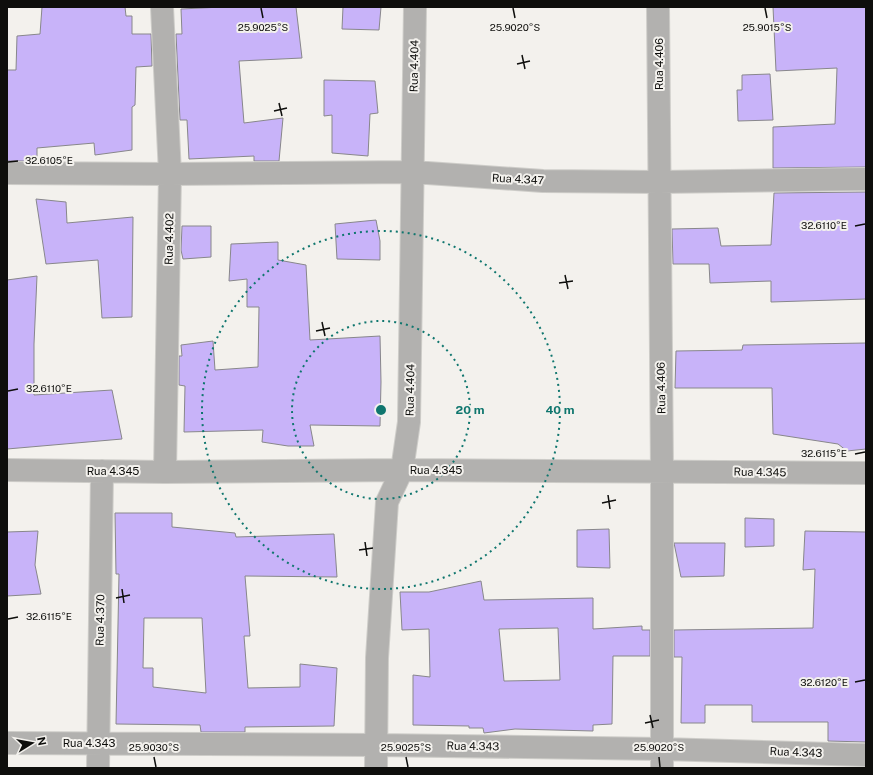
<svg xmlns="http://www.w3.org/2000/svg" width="873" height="775" viewBox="0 0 873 775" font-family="'Public Sans',sans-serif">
	<rect width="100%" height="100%" fill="#f3f1ed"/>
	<path fill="#c8b3f9" stroke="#88878b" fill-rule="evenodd" d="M 42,7 L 125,7 L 126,16 L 132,16 L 132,34 L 151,34 L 152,66 L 136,67 L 135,105 L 132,107 L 132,150 L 95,155 L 94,143 L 37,148 L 37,161 L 7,161 L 7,70 L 16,70 L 17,36 L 40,34 Z
		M 222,7 L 296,7 L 302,58 L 239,61 L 244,123 L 283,118 L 279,161 L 254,161 L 254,156 L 189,159 L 187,120 L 180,120 L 176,34 L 182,34 L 181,9 Z
		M 343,7 L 381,7 L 379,30 L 342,29 Z
		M 773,7 L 866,7 L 866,167 L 773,168 L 773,127 L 835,124 L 837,68 L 776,71 Z
		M 770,74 L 773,120 L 738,121 L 737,90 L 742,90 L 742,75 Z
		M 324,80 L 375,81 L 378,113 L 370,114 L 368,156 L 332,153 L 332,115 L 324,116 Z
		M 866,192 L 866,299 L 771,302 L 771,281 L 710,283 L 709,264 L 673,264 L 672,229 L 718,228 L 721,246 L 771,245 L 774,193 Z
		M 36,199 L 66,202 L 67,223 L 133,217 L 132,317 L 102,318 L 98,260 L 46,264 Z
		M 376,220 L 380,241 L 380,260 L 337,259 L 335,224 Z
		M 182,226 L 211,226 L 211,257 L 183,259 L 181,250 Z
		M 278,242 L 278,260 L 306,265 L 310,340 L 380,336 L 381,382 L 380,426 L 310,425 L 314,446 L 288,446 L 262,442 L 263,430 L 184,432 L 185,386 L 179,385 L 179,356 L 182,356 L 181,345 L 213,341 L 215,370 L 258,367 L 259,307 L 247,307 L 247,279 L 229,281 L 231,244 Z
		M 37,276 L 34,344 L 34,395 L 112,390 L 122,439 L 7,449 L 7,280 Z
		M 866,343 L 866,449 L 847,451 L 838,444 L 773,434 L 772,388 L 675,388 L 676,351 L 742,350 L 743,345 Z
		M 115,513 L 172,513 L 172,527 L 235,533 L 236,537 L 334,534 L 337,577 L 245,576 L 250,636 L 244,636 L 248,688 L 300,687 L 300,664 L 337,668 L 334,726 L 245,727 L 245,732 L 201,732 L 200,725 L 116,724 L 119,574 L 116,574 ZM 144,618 L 202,618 L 206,693 L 153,687 L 153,668 L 143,668 Z
		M 745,518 L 774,519 L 774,546 L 745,547 Z
		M 609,529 L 610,568 L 577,567 L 577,530 Z
		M 38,531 L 35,565 L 41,594 L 7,596 L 7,532 Z
		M 805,531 L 866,532 L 866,742 L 828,741 L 828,722 L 752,722 L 752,705 L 705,705 L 705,723 L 681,723 L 682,657 L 674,657 L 674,630 L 813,628 L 815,569 L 803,570 Z
		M 674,543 L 725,543 L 724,576 L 681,577 Z
		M 481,581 L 484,600 L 593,598 L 593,629 L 642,626 L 642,630 L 650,630 L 650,656 L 613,656 L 612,724 L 593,725 L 593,731 L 515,729 L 484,733 L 483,728 L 469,728 L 469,726 L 413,725 L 413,675 L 430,677 L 429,629 L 402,630 L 400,592 L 429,592 ZM 558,628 L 560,680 L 504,681 L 499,629 Z"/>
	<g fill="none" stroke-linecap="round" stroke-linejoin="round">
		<defs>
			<path id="minor" d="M 162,7 L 170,174 L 165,472
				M 658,7 L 662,471 L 662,768
				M 7,173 L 170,174 L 413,172 L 543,181 L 659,182 L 866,179
				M 7,470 L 165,472 L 402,470 L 866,473
				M 7,743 L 376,745 L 662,749 L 866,755
				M 98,768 L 102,471
				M 376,768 L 377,658 L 387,502 L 402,470 L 409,422 L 415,7"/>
		</defs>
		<use href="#minor" stroke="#cecdc9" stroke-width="24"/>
		<use href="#minor" stroke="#b2b1af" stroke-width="22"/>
	</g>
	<path fill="none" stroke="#0e0e0c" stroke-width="1.5" d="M 261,8 L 263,18M 513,8 L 515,18M 765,8 L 767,18M 522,55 L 525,69M 517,64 L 530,61M 279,103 L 282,116M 274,111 L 287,108M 8,162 L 18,161M 855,226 L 865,224M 565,275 L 568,289M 559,283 L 573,281M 322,322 L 325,336M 316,331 L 330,328M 8,391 L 18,389M 855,454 L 865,452M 608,495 L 610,509M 602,503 L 616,500M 365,542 L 367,556M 359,550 L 373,548M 122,589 L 124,603M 116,598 L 130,595M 8,619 L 18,617M 855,682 L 865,680M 650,715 L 653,728M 645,723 L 659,720M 154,757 L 156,767M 406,757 L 408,767M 659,757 L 660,767"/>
	<g fill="none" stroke="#0f766e" stroke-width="2" stroke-dasharray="2 4">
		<circle cx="381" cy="410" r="89"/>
		<circle cx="381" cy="410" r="179"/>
	</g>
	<g text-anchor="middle" stroke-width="4" stroke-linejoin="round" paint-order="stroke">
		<g font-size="11" fill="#0e0e0c" stroke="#f3f1ed">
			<text transform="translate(659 64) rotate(-90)" y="4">Rua 4.406</text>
			<text transform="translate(414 66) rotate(-89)" y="4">Rua 4.404</text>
			<text transform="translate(518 179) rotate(3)" y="4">Rua 4.347</text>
			<text transform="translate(169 239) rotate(-89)" y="4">Rua 4.402</text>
			<text transform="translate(661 388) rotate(-91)" y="4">Rua 4.406</text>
			<text transform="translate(410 390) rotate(-89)" y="4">Rua 4.404</text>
			<text x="436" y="474">Rua 4.345</text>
			<text x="113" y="475">Rua 4.345</text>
			<text transform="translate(760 472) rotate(1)" y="4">Rua 4.345</text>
			<text transform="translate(100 620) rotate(-89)" y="4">Rua 4.370</text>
			<text x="89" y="747">Rua 4.343</text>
			<text transform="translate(473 746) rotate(1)" y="4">Rua 4.343</text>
			<text transform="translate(796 752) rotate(2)" y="4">Rua 4.343</text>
		</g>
	</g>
	<g font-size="10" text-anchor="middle" fill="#0e0e0c" stroke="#f3f1ed" stroke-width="4" stroke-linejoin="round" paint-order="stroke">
		<text x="263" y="31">25.9025°S</text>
		<text x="515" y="31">25.9020°S</text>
		<text x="767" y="31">25.9015°S</text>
		<text x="49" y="164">32.6105°E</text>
		<text x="824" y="229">32.6110°E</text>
		<text x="49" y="392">32.6110°E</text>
		<text x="824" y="457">32.6115°E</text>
		<text x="49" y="620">32.6115°E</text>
		<text x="824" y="686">32.6120°E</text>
		<text x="154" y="751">25.9030°S</text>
		<text x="406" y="751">25.9025°S</text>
		<text x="659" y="751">25.9020°S</text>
	</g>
	<circle cx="381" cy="410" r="6" fill="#0f766e" stroke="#f3f1ed" stroke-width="2"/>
	<g font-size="12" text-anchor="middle" font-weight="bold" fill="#0f766e" stroke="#f3f1ed" stroke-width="4" stroke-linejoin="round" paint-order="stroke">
		<text x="470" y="414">20 m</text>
		<text x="560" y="414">40 m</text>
	</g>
	<rect width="873" height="775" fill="none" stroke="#0e0e0c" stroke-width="16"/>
	<g transform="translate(32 743) rotate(79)" stroke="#f3f1ed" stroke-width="3" paint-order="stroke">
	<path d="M0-3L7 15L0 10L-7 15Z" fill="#0e0e0c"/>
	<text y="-6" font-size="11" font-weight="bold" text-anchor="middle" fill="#0e0e0c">N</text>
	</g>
</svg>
